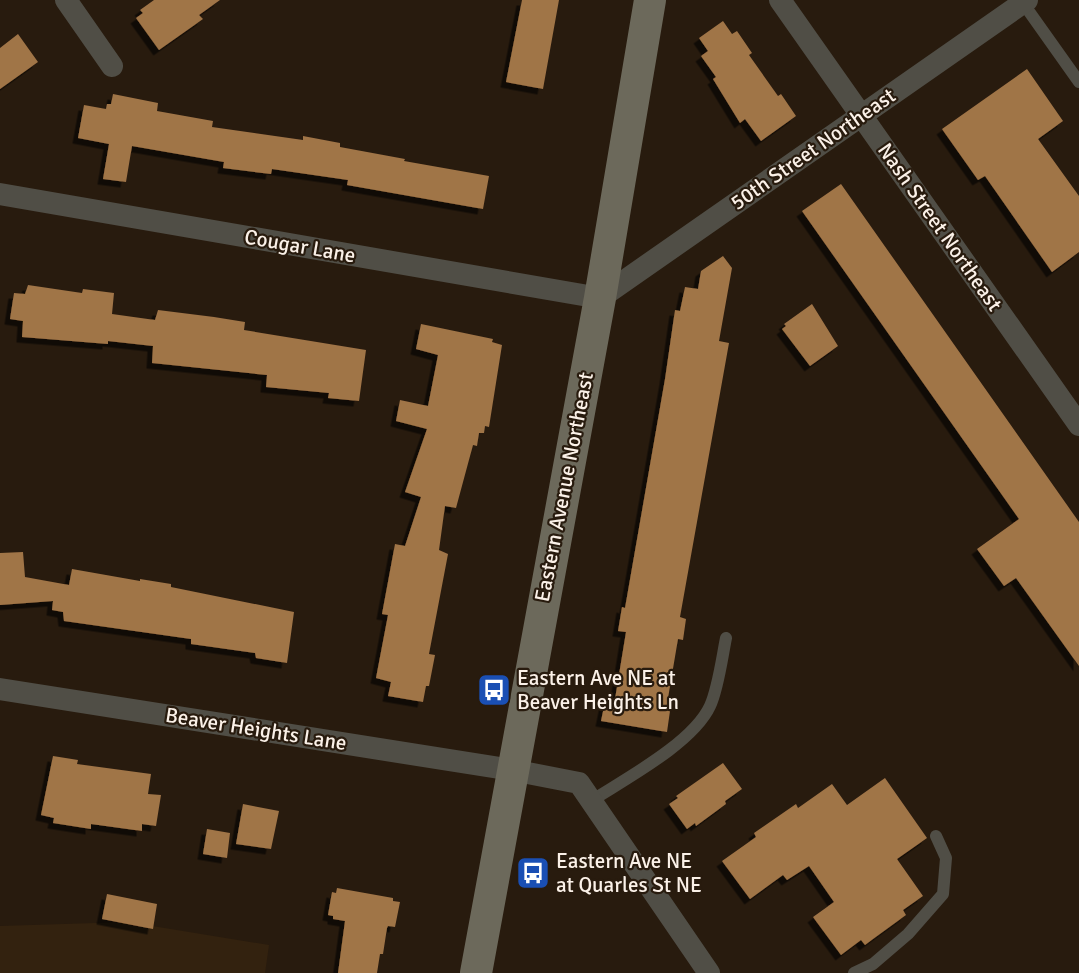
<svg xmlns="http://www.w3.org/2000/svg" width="1079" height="973" viewBox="0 0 1079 973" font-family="Signika,sans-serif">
	<defs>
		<filter id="shadow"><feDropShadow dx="-5.5" dy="5.5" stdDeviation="0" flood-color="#0009"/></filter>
	</defs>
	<rect width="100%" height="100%" fill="#281b0e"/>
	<path fill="#33220f" d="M 128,922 L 269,945 L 265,973 L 0,973 L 0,926 Z"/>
	<path fill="#a07447" filter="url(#shadow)" d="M 154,0 L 220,0 L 199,15 L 203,19 L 159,50 L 136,18 L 143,13 L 140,10 Z
		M 522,0 L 559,0 L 543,89 L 506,82 Z
		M 723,21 L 732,34 L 737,31 L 752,53 L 749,55 L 778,96 L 781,94 L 796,116 L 761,141 L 745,119 L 740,123 L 713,79 L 716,77 L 701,56 L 708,51 L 699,38 Z
		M 18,34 L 38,62 L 0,89 L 0,48 Z
		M 1027,69 L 1063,121 L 1038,139 L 1079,196 L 1079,252 L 1052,272 L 985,176 L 978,180 L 942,129 Z
		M 113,94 L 158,103 L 157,111 L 213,121 L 212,127 L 303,140 L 303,136 L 340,143 L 340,147 L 405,159 L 404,161 L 489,176 L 483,209 L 347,185 L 348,180 L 272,169 L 271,174 L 223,168 L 224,162 L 132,146 L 126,182 L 103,179 L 109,144 L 78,138 L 84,105 L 106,109 L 107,104 L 111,104 Z
		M 841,184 L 1079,522 L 1079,666 L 1016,578 L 1004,586 L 977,549 L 1019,519 L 802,211 Z
		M 723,256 L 732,268 L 719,341 L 729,343 L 680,617 L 686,619 L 683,640 L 678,639 L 666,710 L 670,711 L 667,732 L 601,721 L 606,697 L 615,699 L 626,632 L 618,631 L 622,607 L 625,608 L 665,379 L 675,310 L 680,311 L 685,287 L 698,289 L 701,271 Z
		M 28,285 L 82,293 L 83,289 L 114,293 L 112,314 L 155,320 L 158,310 L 214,317 L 245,322 L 244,330 L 366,350 L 359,401 L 328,398 L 329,393 L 266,387 L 267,375 L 152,363 L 153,346 L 108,341 L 108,344 L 22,337 L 23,321 L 10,319 L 14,293 L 25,294 Z
		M 812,304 L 838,346 L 810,366 L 782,329 L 786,326 L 784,324 Z
		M 421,324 L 493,339 L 492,342 L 502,345 L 489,427 L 485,426 L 484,433 L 479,433 L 477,446 L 473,445 L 456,508 L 445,506 L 439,550 L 448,554 L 429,654 L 435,655 L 429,686 L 426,686 L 423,702 L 388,696 L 391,682 L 376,678 L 388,615 L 382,614 L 395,544 L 405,546 L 421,497 L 405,492 L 427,429 L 396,421 L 400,400 L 428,406 L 438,355 L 416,349 Z
		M 23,552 L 25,577 L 69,585 L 72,569 L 140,581 L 140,579 L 171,584 L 171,587 L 294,612 L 287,663 L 256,658 L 255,653 L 191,644 L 191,639 L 64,621 L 63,612 L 52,610 L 53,601 L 0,605 L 0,553 Z
		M 53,756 L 78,760 L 77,764 L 151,774 L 148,794 L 161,795 L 156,826 L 142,824 L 142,831 L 91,824 L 91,829 L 53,823 L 54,818 L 41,815 Z
		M 723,763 L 742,789 L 725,801 L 726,804 L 696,826 L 695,823 L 687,829 L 669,804 L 678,798 L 676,796 Z
		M 885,778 L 927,838 L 897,859 L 923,896 L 903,910 L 906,915 L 873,939 L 865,945 L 861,940 L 841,955 L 813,917 L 834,902 L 809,866 L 787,880 L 783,875 L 750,899 L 722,861 L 756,837 L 754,833 L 796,804 L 798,808 L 832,784 L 847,805 Z
		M 243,804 L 279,811 L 271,849 L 236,844 Z
		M 207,829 L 230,833 L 227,858 L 203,854 Z
		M 337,888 L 393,898 L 393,901 L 400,902 L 395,927 L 388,926 L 387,928 L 383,954 L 380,954 L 377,973 L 338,973 L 345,921 L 333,919 L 333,916 L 328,915 L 332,892 L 336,893 Z
		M 107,894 L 157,904 L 153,929 L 102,919 Z"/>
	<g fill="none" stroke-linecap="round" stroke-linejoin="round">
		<path stroke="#504e46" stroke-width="12" d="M 1023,3 L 1079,82
			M 591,801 C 625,779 693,743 710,706 C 718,689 722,658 726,638
			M 854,973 L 873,964 L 908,934 L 943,894 L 946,858 L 936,836"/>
		<path stroke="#504e46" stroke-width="22" d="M 66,0 L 112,66
			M 780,0 L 1079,425
			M 0,194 L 600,298 L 1027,0
			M 0,689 L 512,770 L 579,783 L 709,973"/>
		<path stroke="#6c695b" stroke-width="32" d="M 476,973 L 600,298 L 650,0"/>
	</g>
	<defs>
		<symbol id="bus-square" viewBox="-11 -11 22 22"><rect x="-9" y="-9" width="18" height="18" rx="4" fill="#1a4fb4" stroke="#281b0e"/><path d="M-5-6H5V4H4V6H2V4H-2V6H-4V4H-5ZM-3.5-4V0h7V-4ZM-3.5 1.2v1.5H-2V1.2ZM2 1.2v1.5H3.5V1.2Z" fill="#fff"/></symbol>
	</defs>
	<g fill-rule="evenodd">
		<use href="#bus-square" x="475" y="671" width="38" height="38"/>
		<use href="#bus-square" x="514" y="854" width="38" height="38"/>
	</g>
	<g text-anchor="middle" stroke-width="4.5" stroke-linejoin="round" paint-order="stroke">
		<g font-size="21" fill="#fbf1e8" stroke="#281b0e">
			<text transform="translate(813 149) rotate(-35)" y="7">50th Street Northeast</text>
			<text transform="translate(940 227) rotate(55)" y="7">Nash Street Northeast</text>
			<text transform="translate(300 246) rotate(10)" y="7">Cougar Lane</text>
			<text transform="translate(564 487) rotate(-79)" y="7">Eastern Avenue Northeast</text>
			<text transform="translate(256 729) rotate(9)" y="7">Beaver Heights Lane</text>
		</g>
		<g font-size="21" fill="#fbf1e8" stroke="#281b0e" text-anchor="start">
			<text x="517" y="685">Eastern Ave NE at<tspan x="517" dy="24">Beaver Heights Ln</tspan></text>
			<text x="556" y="868">Eastern Ave NE<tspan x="556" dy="24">at Quarles St NE</tspan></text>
		</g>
	</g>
</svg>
